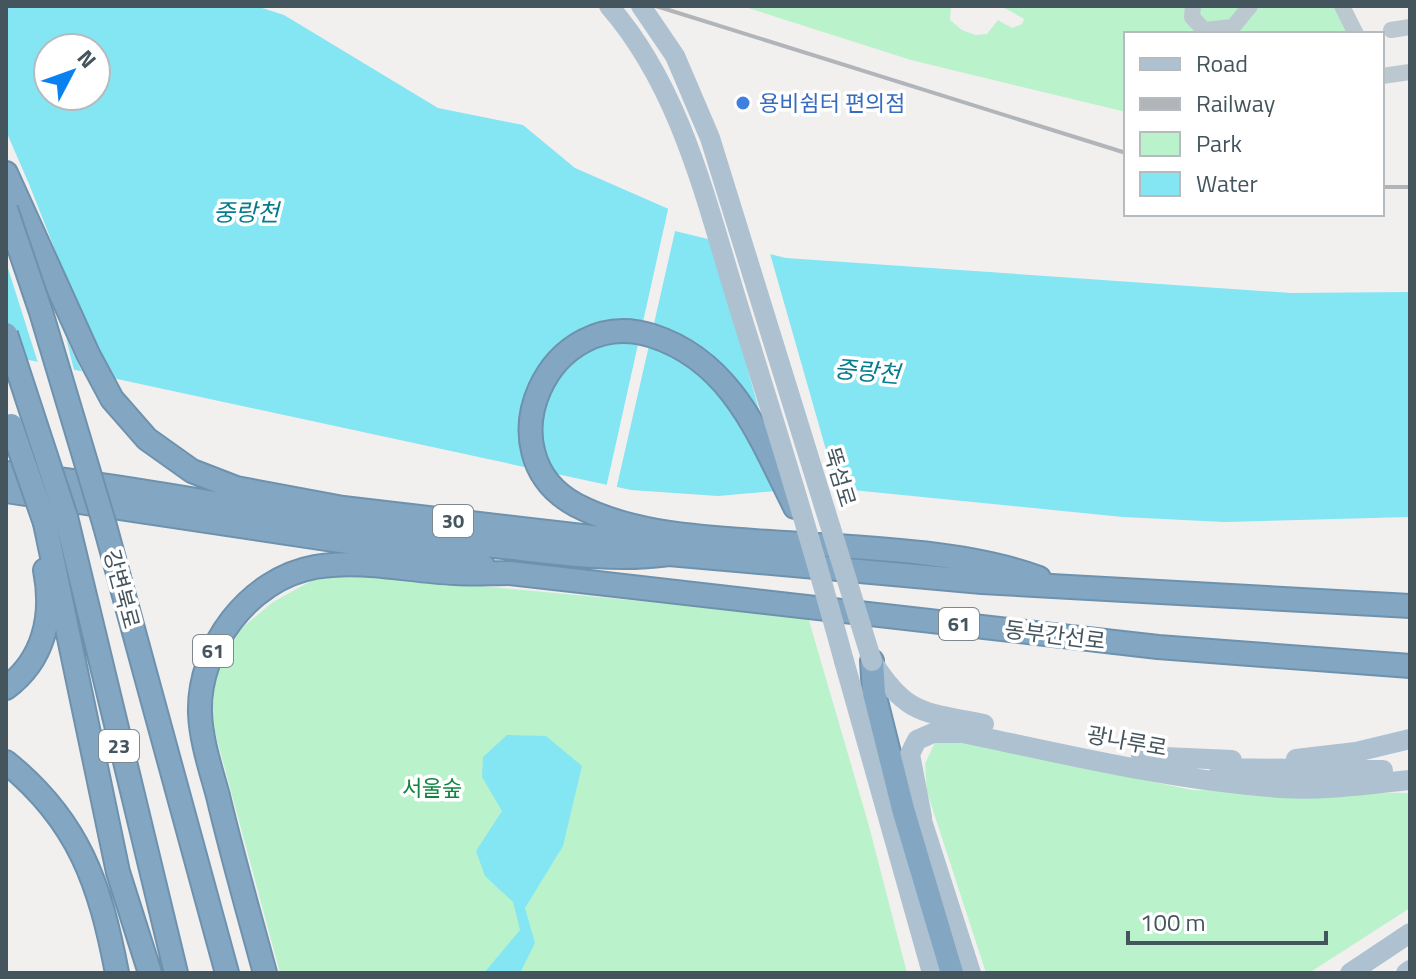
<svg xmlns="http://www.w3.org/2000/svg" width="1416" height="979" viewBox="0 0 1416 979" font-family="'Titillium Web','Noto Sans KR',sans-serif">
	<rect width="100%" height="100%" fill="#f2efef"/>
	<path fill="#baf3cb" d="M 742,6 L 951,6 L 950,20 L 962,30 L 975,35 L 987,34 L 998,20 L 1012,28 L 1022,24 L 1024,19 L 1001,6 L 1335,6 L 1347,34 L 1126,34 L 1126,112 L 911,60 Z
		M 354,574 L 808,617 L 869,826 L 907,973 L 280,973 L 212,721 L 216,673 L 239,630 L 273,602 L 311,581 Z
		M 935,742 L 962,742 L 1192,790 L 1410,793 L 1410,908 L 1309,973 L 986,973 L 927,792 L 925,764 Z"/>
	<path fill="#84e5f3" fill-rule="evenodd" d="M 6,6 L 256,6 L 284,15 L 438,108 L 523,125 L 575,168 L 671,210 L 671,230 L 786,258 L 1291,293 L 1410,292 L 1410,517 L 1224,522 L 1123,517 L 822,487 L 718,496 L 631,490 L 6,355 ZM 48,48 L 96,48 L 96,96 L 48,96 Z
		M 507,735 L 546,736 L 582,766 L 563,846 L 525,908 L 535,943 L 520,973 L 484,973 L 520,930 L 513,902 L 485,876 L 476,851 L 502,811 L 482,777 L 483,757 Z"/>
	<path fill="#f2efef" d="M 6,131 L 29,184 L 107,381 L 84,376 L 66,338 L 75,374 L 39,366 L 6,262 Z
		M 669,205 L 675,209 L 676,227 L 616,490 L 606,488 Z
		M 711,236 L 769,250 L 838,492 L 782,494 Z"/>
	<g fill="none" stroke-linecap="round" stroke-linejoin="round">
		<defs>
			<path id="highway" d="M 6,173 L 88,354 L 112,399 L 147,439 L 192,471 L 236,488 L 343,508 L 634,542 L 664,552
				M 6,473 C 169,490 330,528 494,546 C 552,552 611,562 669,554 L 982,582 L 1410,606
				M 6,491 L 454,558 L 483,566
				M 795,507 C 760,438 733,362 653,336 C 549,302 481,454 576,505 C 626,531 685,536 740,540 C 830,547 956,547 1039,578
				M 66,517 L 176,973
				M 45,523 L 118,872 L 150,973
				M 105,526 L 227,973
				M 872,661 L 874,693 L 903,809 L 952,973
				M 6,688 C 44,660 54,616 45,570
				M 6,762 C 79,821 100,884 117,973
				M 265,973 C 249,914 232,855 218,796 C 211,770 201,741 200,713 C 198,647 249,579 315,567 C 363,559 407,571 455,573 C 473,574 491,573 510,573 L 1158,647 L 1410,666"/>
		</defs>
		<use href="#highway" stroke="#6e92ae" stroke-width="26"/>
		<path stroke="#bbc8cf" stroke-width="16" d="M 1193,6 L 1192,17 L 1204,30 L 1233,27 L 1250,6
			M 1342,6 L 1356,34
			M 1391,30 L 1410,27
			M 1382,76 L 1410,72"/>
		<path stroke="#adc1d0" stroke-width="20" d="M 844,661 L 932,973
			M 872,661 C 906,715 923,712 984,724
			M 1141,756 L 1232,760
			M 1296,759 L 1356,752 L 1410,739
			M 1219,768 L 1383,770
			M 917,805 L 971,973
			M 922,817 L 910,754 L 917,740 L 933,733 L 963,733 C 1068,755 1175,781 1282,788 C 1325,791 1368,784 1410,780
			M 1350,973 L 1410,933
			M 1406,973 L 1410,970"/>
		<use href="#highway" stroke="#83a7c2" stroke-width="22"/>
		<path stroke="#b1b5ba" stroke-width="4" d="M 656,6 L 1126,153
			M 1382,187 L 1410,187"/>
		<defs>
			<path id="highway-bridge" d="M 6,209 L 41,312 L 105,526
				M 6,334 L 66,517
				M 11,425 L 45,523"/>
		</defs>
		<use href="#highway-bridge" stroke="#6e92ae" stroke-width="26" stroke-linecap="butt"/>
		<path stroke="#adc1d0" stroke-width="20" d="M 609,6 C 683,91 707,206 740,311 C 776,427 812,543 844,661
			M 641,6 L 675,56 L 710,138 L 872,661"/>
		<use href="#highway-bridge" stroke="#83a7c2" stroke-width="22"/>
	</g>
	<circle fill="#3f7fe0" stroke="#fff" stroke-width="3" cx="743" cy="103" r="8"/>
	<g text-anchor="middle" stroke-width="7" stroke-linejoin="round" paint-order="stroke">
		<g fill="#fff" stroke="#7d888e" stroke-width="2">
			<rect x="433" y="505" width="40" height="32" rx="6"/>
			<rect x="939" y="608" width="40" height="32" rx="6"/>
			<rect x="193" y="635" width="40" height="32" rx="6"/>
			<rect x="99" y="730" width="40" height="32" rx="6"/>
		</g>
		<g font-size="20" font-weight="bold" fill="#45555e">
			<text x="453" y="528">30</text>
			<text x="959" y="631">61</text>
			<text x="213" y="658">61</text>
			<text x="119" y="753">23</text>
		</g>
		<g font-size="22" fill="#366cbe" stroke="#fff" text-anchor="start">
			<text x="759" y="111">용비쉼터 편의점</text>
		</g>
		<g font-size="22" fill="#45555e" stroke="#fff">
			<text transform="translate(840 477) rotate(73)" y="8">뚝섬로</text>
			<text transform="translate(122 589) rotate(75)" y="8">강변북로</text>
			<text transform="translate(1055 635) rotate(7)" y="8">동부간선로</text>
			<text transform="translate(1127 741) rotate(10)" y="8">광나루로</text>
		</g>
		<g font-size="22" fill="#0f8641" stroke="#fff">
			<text x="432" y="796">서울숲</text>
		</g>
		<g font-size="24" font-style="italic" fill="#057c8d" stroke="#fff">
			<text x="246" y="221">중랑천</text>
			<text transform="translate(867 372) rotate(5)" y="8">중랑천</text>
		</g>
	</g>
	<rect width="1416" height="979" fill="none" stroke="#45555e" stroke-width="16"/>
	<rect x="1124" y="32" width="260" height="184" fill="#ffffff" stroke="#b5bbbf" stroke-width="2"/>
	<rect x="1140" y="58" width="40" height="12" fill="#adc1d0" stroke="#b5bbbf" stroke-width="2"/>
	<text x="1196" y="72" font-size="24" fill="#45555e">Road</text>
	<rect x="1140" y="98" width="40" height="12" fill="#b1b5ba" stroke="#b5bbbf" stroke-width="2"/>
	<text x="1196" y="112" font-size="24" fill="#45555e">Railway</text>
	<rect x="1140" y="132" width="40" height="24" fill="#baf3cb" stroke="#b5bbbf" stroke-width="2"/>
	<text x="1196" y="152" font-size="24" fill="#45555e">Park</text>
	<rect x="1140" y="172" width="40" height="24" fill="#84e5f3" stroke="#b5bbbf" stroke-width="2"/>
	<text x="1196" y="192" font-size="24" fill="#45555e">Water</text>
	<g transform="translate(72 72) rotate(49)"><circle r="38" fill="#ffffff" stroke="#b5bbbf" stroke-width="2"/>
	<path d="M0-6L14 30L0 20L-14 30Z" fill="#0a81f1"/>
	<text y="-12" font-size="22" font-weight="bold" text-anchor="middle" fill="#45555e">N</text>
	</g>
	<path d="M1128 931v12h198v-12" fill="none" stroke="#45555e" stroke-width="4"/>
	<text x="1140" y="931" font-size="24" fill="#45555e" stroke="#ffffff" stroke-width="6" paint-order="stroke">100 m</text>
</svg>
